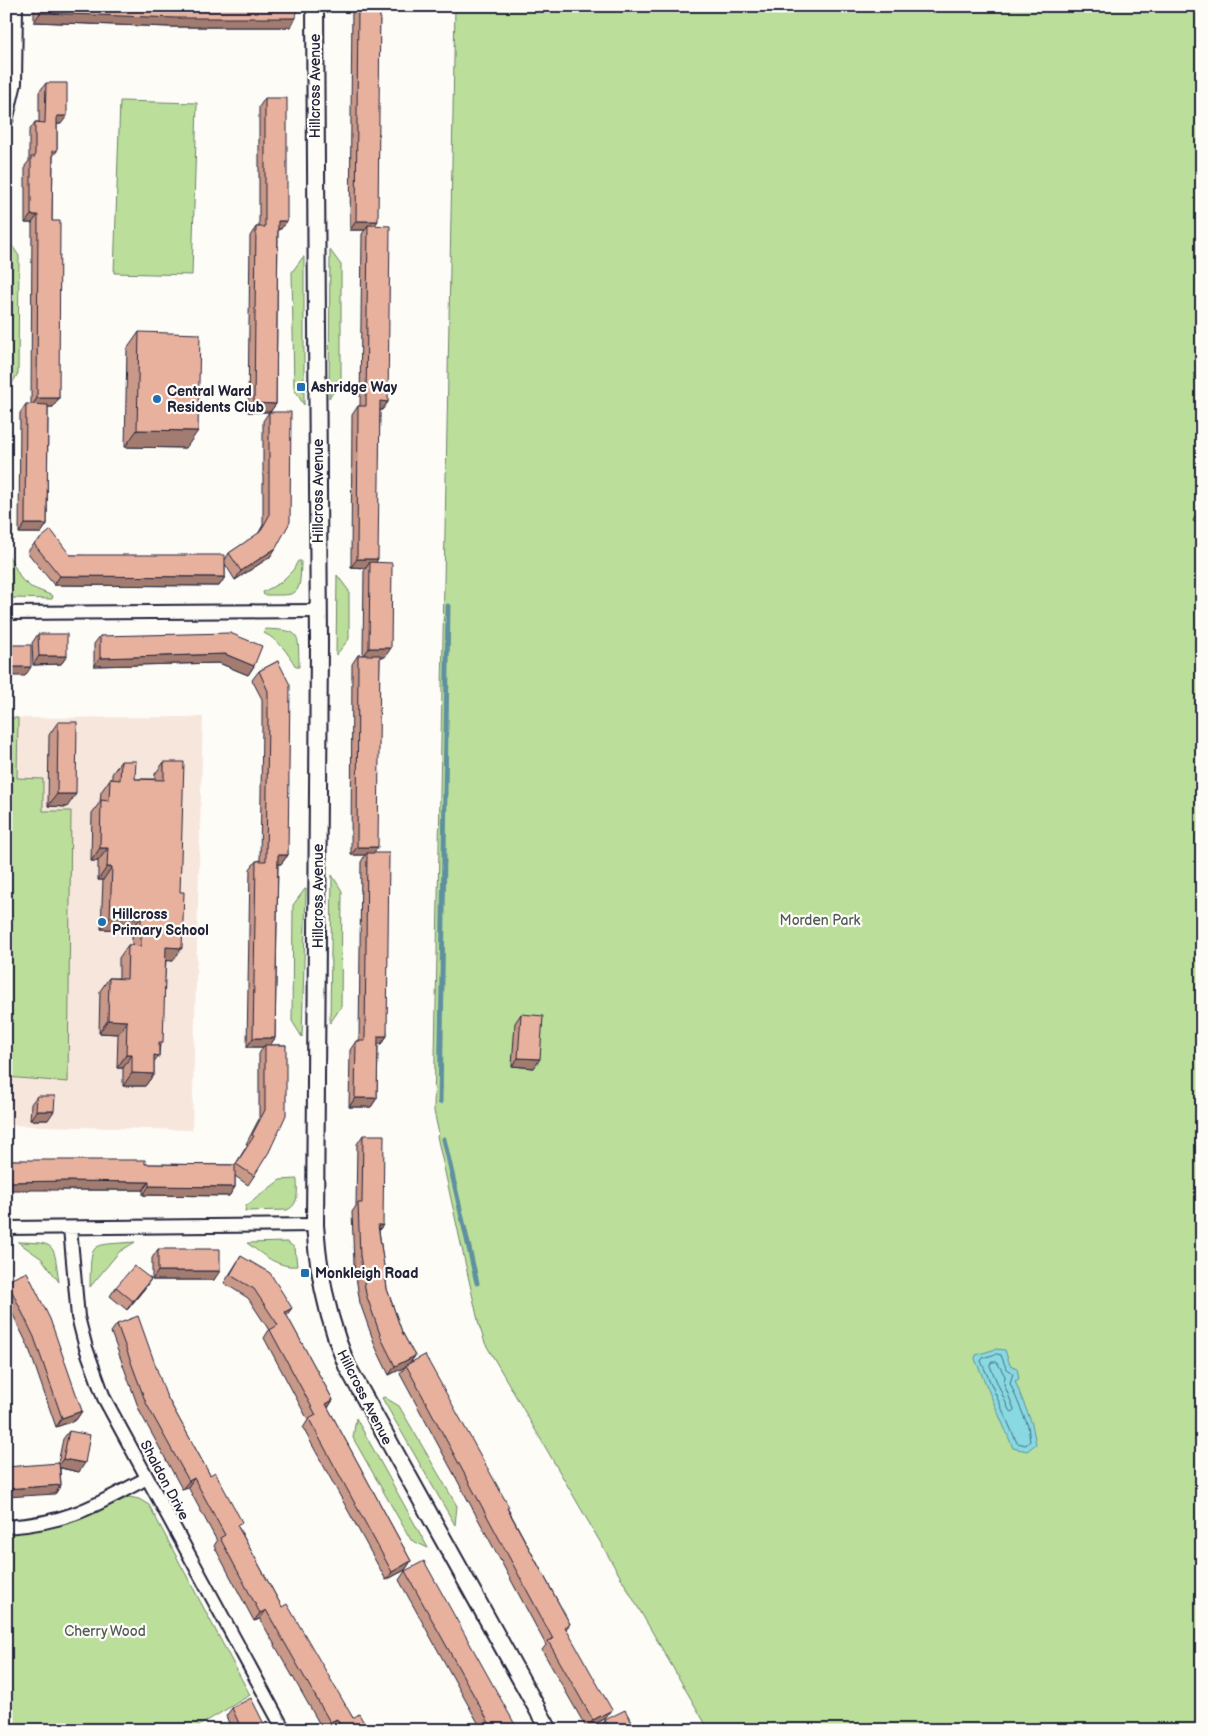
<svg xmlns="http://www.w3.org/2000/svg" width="1208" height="1736" viewBox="0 0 1208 1736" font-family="'Balsamiq Sans',sans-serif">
	<rect width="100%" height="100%" fill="#fdfcf7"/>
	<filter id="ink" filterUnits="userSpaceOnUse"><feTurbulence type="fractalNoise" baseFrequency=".02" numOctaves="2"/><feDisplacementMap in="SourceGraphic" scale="10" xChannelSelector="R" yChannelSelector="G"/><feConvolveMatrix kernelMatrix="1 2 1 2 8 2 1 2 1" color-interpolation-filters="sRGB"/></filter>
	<g filter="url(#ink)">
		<path fill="#f7e6dc" d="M 203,717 L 192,1130 L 6,1125 L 6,718 Z"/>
		<path fill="#bbdf9a" stroke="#6e806a" d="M 455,6 L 1202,6 L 1202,1730 L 709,1730 L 485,1343 L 479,1325 L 437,1136 L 439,1134 L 434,1111 Z
			M 120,101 L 197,103 L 192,275 L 114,273 Z
			M 7,238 L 19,256 L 18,373 L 6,395 Z
			M 330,250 L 341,265 L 341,382 L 329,398 Z
			M 303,257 L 304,257 L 304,405 L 294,389 L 292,272 Z
			M 6,551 L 22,580 L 31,587 L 53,596 L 52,599 L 13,598 L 8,594 Z
			M 298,561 L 301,561 C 300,598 299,595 264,595 L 263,592 L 280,583 L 293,570 Z
			M 337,575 L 349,591 L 349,639 L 336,655 Z
			M 265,629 C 302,631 298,631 299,667 L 296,667 C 287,652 280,641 264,633 Z
			M 6,718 L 18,718 L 17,778 L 43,779 L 43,811 L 71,811 L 68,1082 L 6,1077 Z
			M 332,875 L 342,891 L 341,1007 L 330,1023 Z
			M 305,889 L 306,889 L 302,1037 L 292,1021 L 293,905 Z
			M 297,1179 C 297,1191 300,1204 287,1210 L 245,1211 L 246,1206 L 280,1180 Z
			M 18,1242 C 58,1243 53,1243 59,1282 L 42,1259 Z
			M 135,1242 L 119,1252 L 90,1287 C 91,1239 89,1246 135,1242 Z
			M 287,1242 L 295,1248 L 297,1266 C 278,1268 262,1254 247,1243 Z
			M 384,1397 L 399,1406 L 457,1506 L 455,1525 L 382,1398 Z
			M 356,1418 L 428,1548 L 411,1540 L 353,1438 Z
			M 129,1497 L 139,1499 L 149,1505 L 250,1695 L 192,1730 L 6,1730 L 6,1533 C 52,1530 88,1516 129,1497 Z"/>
		<path fill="#88d9e2" stroke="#5f909f" d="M 996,1349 L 1005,1350 L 1010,1365 L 1017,1368 L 1019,1379 L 1015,1381 L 1032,1424 L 1036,1444 L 1027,1451 L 1013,1448 L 975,1359 L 976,1355 Z"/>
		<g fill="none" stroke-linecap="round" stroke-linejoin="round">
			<path stroke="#4b6b7e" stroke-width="1" d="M 997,1354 L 1001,1355 L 1006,1368 L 1013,1373 L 1010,1383 L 1028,1426 L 1030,1441 L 1026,1445 L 1017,1443 L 981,1361 L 983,1358 Z
				M 992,1362 L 997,1362 L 1005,1376 L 1004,1384 L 1014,1409 L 1013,1412 L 1009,1410 L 990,1366 Z"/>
			<path stroke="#5f909f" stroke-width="5" d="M 440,1102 L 448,606
				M 444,1139 L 477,1283"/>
			<defs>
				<path id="minor" d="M 6,121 L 15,83 L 16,6
					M 6,613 L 319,611
					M 6,1228 L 315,1225
					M 70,1228 L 78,1317 L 86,1348 L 104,1398 L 284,1730
					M 6,1527 C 68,1523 95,1506 147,1478"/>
				<path id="tertiary" d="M 315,6 L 319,645 L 315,1225 C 318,1275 328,1320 347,1366 L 549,1730"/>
			</defs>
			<use href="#minor" stroke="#22223b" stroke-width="16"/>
			<use href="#tertiary" stroke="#22223b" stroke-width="20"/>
			<use href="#minor" stroke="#fdfcf7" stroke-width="12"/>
			<use href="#tertiary" stroke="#fdfcf7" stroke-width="16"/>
		</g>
		<path fill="#c89888" stroke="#22223b" d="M 34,6 L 297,6 L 290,27 L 170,27 L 34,22 Z
			M 352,6 L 380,6 L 375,225 L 388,402 L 382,410 L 380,410 L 376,562 L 385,657 L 380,657 L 374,853 L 387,1036 L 381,1044 L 378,1044 L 377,1098 L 371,1107 L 349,1107 L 350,1050 L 356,1041 L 359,1041 L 361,862 L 365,855 L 351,855 L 352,664 L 358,655 L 363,655 L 364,571 L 366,568 L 351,567 L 352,415 L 358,406 L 360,406 L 362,234 L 365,230 L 350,230 Z
			M 46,83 L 61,124 L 57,124 L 57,151 L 53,156 L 52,221 L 59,398 L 53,407 L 48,407 L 47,524 L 41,533 L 19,533 L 20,413 L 26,404 L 31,405 L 32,223 L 25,223 L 25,166 L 29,161 L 29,131 L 35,122 L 39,122 L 39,92 Z
			M 265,98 L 281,229 L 278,229 L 276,404 L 270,412 L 270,557 L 235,580 L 225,564 L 225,577 L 219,586 L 54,585 L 27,552 L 34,544 L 70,555 L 225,560 L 229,553 L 258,534 L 263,525 L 263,421 L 269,412 L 248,412 L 250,236 L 256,227 L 259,227 L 259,107 Z
			M 139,332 L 186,448 L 125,447 L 127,349 Z
			M 1202,502 L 1202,525 L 1193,521 Z
			M 38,634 L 67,656 L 61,664 L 33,665 L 32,643 Z
			M 100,636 L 254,666 L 248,675 L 219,663 L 94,666 L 94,644 Z
			M 278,661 L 288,855 L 281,864 L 278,864 L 275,1038 L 270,1045 L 286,1045 L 254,1176 L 248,1185 L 235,1176 L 235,1187 L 229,1196 L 143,1195 L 143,1190 L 61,1190 L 8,1163 L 10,1160 L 145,1164 L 235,1165 L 248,1144 L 246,1144 L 259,1119 L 259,1054 L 263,1047 L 247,1047 L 250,869 L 256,861 L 260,861 L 262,727 L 262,699 L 252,680 L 259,671 Z
			M 58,722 L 67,807 L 48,806 L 49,735 Z
			M 121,761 L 135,779 L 155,779 L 155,774 L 164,762 L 173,961 L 166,960 L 159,1056 L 154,1062 L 154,1074 L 145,1086 L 123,1086 L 123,1068 L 117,1068 L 118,1034 L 99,1033 L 100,991 L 109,978 L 119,978 L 119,958 L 128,945 L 132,945 L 132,930 L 101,929 L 103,880 L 98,880 L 98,861 L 91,861 L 92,813 L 100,802 L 101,792 L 110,779 L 112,779 L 112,774 Z
			M 521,1014 L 534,1068 L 512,1066 L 515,1023 Z
			M 37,1096 L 48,1120 L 30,1120 L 31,1104 Z
			M 363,1135 L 383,1225 L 379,1230 L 387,1289 L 402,1332 L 415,1356 L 410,1363 L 508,1509 L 570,1624 L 566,1629 L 606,1718 L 587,1729 L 542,1650 L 546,1645 L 400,1374 L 405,1367 L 389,1375 L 376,1348 L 360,1303 L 354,1264 L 352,1212 L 356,1206 L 357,1144 Z
			M 158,1249 L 214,1280 L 152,1280 L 152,1258 Z
			M 241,1256 L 287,1316 L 333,1400 L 328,1408 L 411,1561 L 405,1570 L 386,1580 L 303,1428 L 308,1420 L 264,1338 L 269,1330 L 248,1298 L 224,1283 Z
			M 7,1281 L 82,1411 L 76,1420 L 56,1427 L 28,1346 L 6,1300 L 6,1283 Z
			M 116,1287 L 145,1288 L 127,1310 L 110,1296 Z
			M 117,1324 L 166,1395 L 282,1607 L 353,1718 L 368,1730 L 332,1730 L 331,1727 L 326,1730 L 323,1730 L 260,1619 L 254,1621 L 214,1546 L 217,1541 L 188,1487 L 182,1489 L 140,1412 L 111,1332 Z
			M 69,1431 L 79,1472 L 60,1468 L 61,1485 L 55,1494 L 58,1463 L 63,1439 Z
			M 405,1571 L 518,1730 L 482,1730 L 399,1580 Z
			M 232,1708 L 267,1730 L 232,1730 L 226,1716 Z
			M 605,1720 L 636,1730 L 600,1730 Z"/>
		<path fill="#a27c6f" stroke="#22223b" d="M 40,13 L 296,18 L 290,27 L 170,27 L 34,22 Z
			M 57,116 L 67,116 L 61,124 L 51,124 Z
			M 31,215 L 38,215 L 32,223 L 25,223 Z
			M 278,221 L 287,221 L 281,229 L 272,229 Z
			M 356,221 L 378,221 L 372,230 L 368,225 L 365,230 L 350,230 Z
			M 37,398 L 59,398 L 53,407 L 31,407 Z
			M 380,401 L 388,402 L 382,410 L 374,410 Z
			M 254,403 L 276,404 L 270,412 L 248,412 Z
			M 137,430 L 198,431 L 186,448 L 125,447 Z
			M 25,524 L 47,524 L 41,533 L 19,533 Z
			M 1202,536 L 1202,542 L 1198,541 Z
			M 276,548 L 270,557 L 235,580 L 241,571 Z
			M 357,559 L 378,559 L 372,568 L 370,562 L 366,568 L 351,567 Z
			M 60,576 L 225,577 L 219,586 L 54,585 Z
			M 369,648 L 391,648 L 385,657 L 363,657 Z
			M 225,654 L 254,666 L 248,675 L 219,663 L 94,666 L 100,658 Z
			M 39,656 L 67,656 L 61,664 L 33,665 Z
			M 6,667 L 31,667 L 25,676 L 6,676 Z
			M 57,794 L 76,794 L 67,807 L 48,806 Z
			M 357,847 L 378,847 L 372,855 L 367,853 L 365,855 L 351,855 Z
			M 100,848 L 108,848 L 98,861 L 91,861 Z
			M 278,855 L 288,855 L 281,864 L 272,864 Z
			M 107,867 L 112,867 L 103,880 L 98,880 Z
			M 110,917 L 141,917 L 132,930 L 101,929 Z
			M 166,947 L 182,948 L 173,961 L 157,960 Z
			M 108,1020 L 127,1021 L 118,1034 L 99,1033 Z
			M 378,1036 L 387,1036 L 381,1044 L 372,1044 Z
			M 253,1038 L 275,1038 L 269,1047 L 265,1045 L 263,1047 L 247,1047 Z
			M 159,1042 L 163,1042 L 154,1055 Z
			M 126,1055 L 132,1055 L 123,1068 L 117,1068 Z
			M 154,1055 L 159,1056 L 150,1068 Z
			M 518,1058 L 540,1059 L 534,1068 L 512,1066 Z
			M 132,1073 L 154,1074 L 145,1086 L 123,1086 Z
			M 355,1098 L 377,1098 L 371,1107 L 349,1107 Z
			M 36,1111 L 54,1111 L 48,1120 L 30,1120 Z
			M 67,1181 L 149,1182 L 143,1190 L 6,1190 L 6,1182 Z
			M 149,1186 L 235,1187 L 229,1196 L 143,1195 Z
			M 378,1225 L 383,1225 L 377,1233 Z
			M 158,1271 L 220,1271 L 214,1280 L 152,1280 Z
			M 151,1279 L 145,1288 L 127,1310 L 133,1301 Z
			M 292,1308 L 286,1316 L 285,1312 Z
			M 415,1356 L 408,1365 L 406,1365 L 405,1367 L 389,1375 L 395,1366 Z
			M 333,1400 L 327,1409 L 326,1404 Z
			M 82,1411 L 76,1420 L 56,1427 L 62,1418 Z
			M 63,1459 L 85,1463 L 79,1472 L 57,1467 Z
			M 194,1478 L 188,1487 L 182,1489 L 189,1481 Z
			M 61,1485 L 55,1494 L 6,1497 L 6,1489 Z
			M 411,1561 L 405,1570 L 386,1580 L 392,1572 Z
			M 266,1610 L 260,1619 L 254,1621 L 260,1613 Z
			M 612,1710 L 606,1718 L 587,1729 L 593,1720 Z
			M 337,1719 L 331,1727 L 325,1730 L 330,1722 Z"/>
		<path fill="#e8b19e" stroke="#22223b" d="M 40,6 L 297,6 L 296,18 L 176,18 L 40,13 Z
			M 358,6 L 380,6 L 378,221 L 356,221 Z
			M 46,83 L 67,83 L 67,116 L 57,116 L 57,151 L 53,151 L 52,221 L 60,221 L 59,398 L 37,398 L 38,215 L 31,215 L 31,157 L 35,157 L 35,122 L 45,123 Z
			M 265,98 L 287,98 L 287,221 L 278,221 L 276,404 L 254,403 L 256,227 L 265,227 Z
			M 368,225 L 390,226 L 388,402 L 380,401 L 378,559 L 357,559 L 358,406 L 366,406 Z
			M 139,332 L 200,334 L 198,431 L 137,430 Z
			M 26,404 L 48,405 L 47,524 L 25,524 Z
			M 269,412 L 291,412 L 290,522 L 276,548 L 241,571 L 229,553 L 260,532 L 269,516 Z
			M 51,530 L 70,555 L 225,555 L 225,577 L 60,576 L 34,544 Z
			M 370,562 L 392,563 L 391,648 L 369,648 Z
			M 230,633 L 262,646 L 254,666 L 225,654 L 100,658 L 100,636 Z
			M 38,634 L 67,634 L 67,656 L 39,656 Z
			M 6,645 L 31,645 L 31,667 L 6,667 Z
			M 358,655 L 380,655 L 378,847 L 357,847 Z
			M 278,661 L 290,685 L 288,855 L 278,855 L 275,1038 L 253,1038 L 256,861 L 266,861 L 268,718 L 268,691 L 259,671 Z
			M 58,722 L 77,722 L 76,794 L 57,794 Z
			M 121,761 L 136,761 L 135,779 L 164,780 L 164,762 L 184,762 L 180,892 L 184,892 L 182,948 L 166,947 L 163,1042 L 159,1042 L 159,1056 L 154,1055 L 154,1074 L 132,1073 L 132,1055 L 126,1055 L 127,1021 L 108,1020 L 109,978 L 127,979 L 128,945 L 141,946 L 141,917 L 110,917 L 112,867 L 107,867 L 108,848 L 100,848 L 101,800 L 109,801 L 110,779 L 120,780 Z
			M 367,853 L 389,853 L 387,1036 L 378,1036 L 377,1098 L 355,1098 L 356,1041 L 365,1041 Z
			M 521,1014 L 543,1016 L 540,1059 L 518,1058 Z
			M 265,1045 L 286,1045 L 286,1115 L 269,1152 L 254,1176 L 236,1164 L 254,1136 L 252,1135 L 265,1110 Z
			M 37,1096 L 55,1096 L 54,1111 L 36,1111 Z
			M 363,1135 L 384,1135 L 383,1225 L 378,1225 L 384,1266 L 387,1289 L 402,1332 L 415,1356 L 395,1366 L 382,1340 L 366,1294 L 360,1255 L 358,1203 L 362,1203 Z
			M 10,1160 L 145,1160 L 145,1164 L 235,1165 L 235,1187 L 149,1186 L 149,1182 L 67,1181 L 6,1182 L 6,1163 L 10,1163 Z
			M 158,1249 L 220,1249 L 220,1271 L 158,1271 Z
			M 241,1256 L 270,1273 L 292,1308 L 285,1312 L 333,1400 L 326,1404 L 411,1561 L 392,1572 L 309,1419 L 316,1415 L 270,1330 L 278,1325 L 254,1289 L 230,1275 Z
			M 134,1266 L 151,1279 L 133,1301 L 116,1287 Z
			M 27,1272 L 50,1319 L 82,1411 L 62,1418 L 34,1337 L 7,1281 Z
			M 138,1316 L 166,1395 L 210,1475 L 215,1472 L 242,1522 L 237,1525 L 282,1607 L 287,1604 L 353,1718 L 359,1714 L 368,1730 L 343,1730 L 337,1719 L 330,1722 L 266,1610 L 260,1613 L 220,1538 L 225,1535 L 194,1478 L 189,1481 L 146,1403 L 117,1324 Z
			M 425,1355 L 509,1507 L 507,1508 L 570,1624 L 565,1627 L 612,1710 L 593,1720 L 548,1641 L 553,1639 L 406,1365 Z
			M 69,1431 L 90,1435 L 85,1463 L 63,1459 Z
			M 59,1463 L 61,1485 L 6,1489 L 6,1467 Z
			M 424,1561 L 518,1730 L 493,1730 L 405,1571 Z
			M 251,1698 L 267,1730 L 242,1730 L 232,1708 Z
			M 625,1710 L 636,1730 L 611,1730 L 605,1720 Z"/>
	</g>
	<g fill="#1f6fb2" stroke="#fdfcf7" stroke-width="2">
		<rect x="296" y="382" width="10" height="10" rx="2.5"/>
		<circle cx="157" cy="399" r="5"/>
		<circle cx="102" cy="922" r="5"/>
		<rect x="300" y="1268" width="10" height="10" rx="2.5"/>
	</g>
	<g text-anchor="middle" stroke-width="4.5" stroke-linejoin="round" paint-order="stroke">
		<g font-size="14" fill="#22223b" stroke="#fdfcf7">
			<text transform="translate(315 86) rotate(-90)" y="5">Hillcross Avenue</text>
			<text transform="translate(318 491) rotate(-90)" y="5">Hillcross Avenue</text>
			<text transform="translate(318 896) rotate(-90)" y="5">Hillcross Avenue</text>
			<text transform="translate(365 1397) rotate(63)" y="5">Hillcross Avenue</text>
			<text transform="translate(165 1480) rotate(62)" y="5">Shaldon Drive</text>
		</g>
		<g font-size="14" font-weight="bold" fill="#22223b" stroke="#fdfcf7" text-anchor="start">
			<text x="311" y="392">Ashridge Way</text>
			<text x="167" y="396">Central Ward<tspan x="167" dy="16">Residents Club</tspan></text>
			<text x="112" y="919">Hillcross<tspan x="112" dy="16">Primary School</tspan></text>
			<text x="315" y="1278">Monkleigh Road</text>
		</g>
		<g font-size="14" fill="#505b58" stroke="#fdfcf7">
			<text x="820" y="925">Morden Park</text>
			<text x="105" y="1636">Cherry Wood</text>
		</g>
	</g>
	<rect width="1208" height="1736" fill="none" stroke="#fdfcf7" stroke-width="25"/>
	<rect x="12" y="12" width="1183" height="1711" fill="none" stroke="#22223b" stroke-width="2" filter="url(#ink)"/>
</svg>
